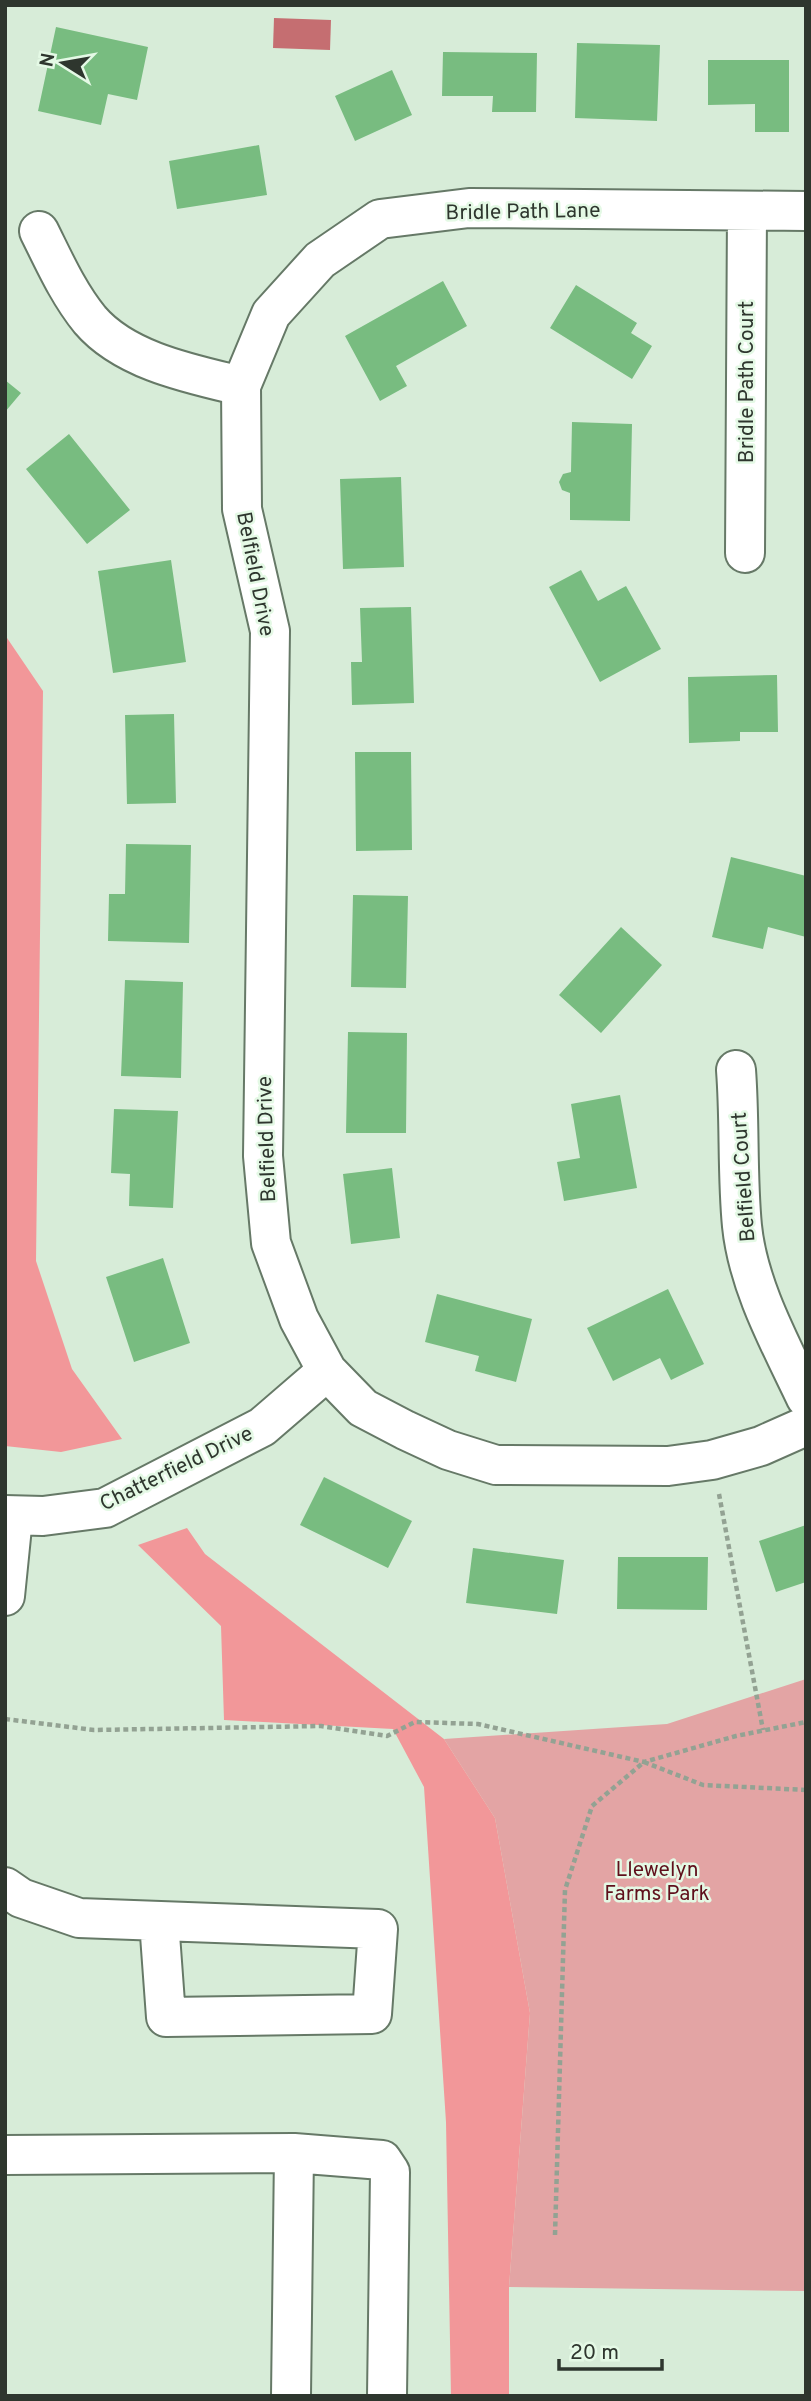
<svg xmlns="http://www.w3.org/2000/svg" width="811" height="2401" viewBox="0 0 811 2401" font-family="Overpass,sans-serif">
	<rect width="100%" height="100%" fill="#d7ecd8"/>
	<path fill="#e3a4a4" d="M 806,1679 L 806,2291 L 509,2287 L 530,2013 L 495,1818 L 444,1739 L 667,1724 Z"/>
	<path fill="#f29799" d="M 5,635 L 43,691 L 36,1261 L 72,1369 L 122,1439 L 61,1452 L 5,1446 Z
		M 187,1528 L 205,1554 L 444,1739 L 495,1818 L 530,2013 L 509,2287 L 509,2396 L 451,2396 L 446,2122 L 424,1787 L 393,1729 L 224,1720 L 221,1626 L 138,1545 Z"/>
	<path fill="#c56e71" d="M 274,18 L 331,20 L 330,50 L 273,48 Z"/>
	<path fill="#78bc80" d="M 56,27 L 148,47 L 137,100 L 108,94 L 101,125 L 38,111 Z
		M 577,43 L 660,45 L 657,121 L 575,118 Z
		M 443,52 L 537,53 L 536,112 L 492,112 L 493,96 L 442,96 Z
		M 708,60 L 789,60 L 789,132 L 755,132 L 755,104 L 708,105 Z
		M 392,70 L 412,115 L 355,141 L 335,96 Z
		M 259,145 L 267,195 L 177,209 L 169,161 Z
		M 443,281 L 467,326 L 396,366 L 407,386 L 380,401 L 345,336 Z
		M 576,285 L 637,323 L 631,333 L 652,346 L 632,379 L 550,328 Z
		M 5,380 L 21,393 L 5,412 Z
		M 572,422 L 632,424 L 630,521 L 570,520 L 570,493 L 562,490 L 559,482 L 563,474 L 571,472 Z
		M 69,434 L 130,510 L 87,544 L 26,469 Z
		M 401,477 L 404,567 L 343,569 L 340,479 Z
		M 171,560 L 186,662 L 113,673 L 98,571 Z
		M 581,570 L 598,601 L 626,586 L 661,649 L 600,682 L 549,587 Z
		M 411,607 L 414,703 L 352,705 L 351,662 L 362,662 L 360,608 Z
		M 777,675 L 778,732 L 740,732 L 740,741 L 689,743 L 688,677 Z
		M 174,714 L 176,803 L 127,804 L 125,715 Z
		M 355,752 L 411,752 L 412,850 L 356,851 Z
		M 126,844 L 191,845 L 189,943 L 108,941 L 109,894 L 125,894 Z
		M 731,857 L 806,876 L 806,937 L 768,927 L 763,949 L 712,937 Z
		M 353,895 L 408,896 L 406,988 L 351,987 Z
		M 621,927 L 662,965 L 601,1033 L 559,995 Z
		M 125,980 L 183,982 L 181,1078 L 121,1076 Z
		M 348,1032 L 407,1033 L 406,1133 L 346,1133 Z
		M 620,1095 L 637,1188 L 564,1201 L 557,1162 L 580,1158 L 571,1104 Z
		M 114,1109 L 178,1111 L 173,1208 L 129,1206 L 130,1174 L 111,1173 Z
		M 392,1168 L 400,1238 L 351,1244 L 343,1174 Z
		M 163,1258 L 190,1343 L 134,1362 L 106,1277 Z
		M 668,1289 L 704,1364 L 671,1380 L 660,1358 L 613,1381 L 587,1328 Z
		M 437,1294 L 532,1319 L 516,1382 L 475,1371 L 479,1356 L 425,1342 Z
		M 324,1477 L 412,1521 L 388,1568 L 300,1525 Z
		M 806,1525 L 806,1582 L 776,1592 L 759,1541 Z
		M 473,1548 L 564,1560 L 557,1614 L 466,1603 Z
		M 618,1557 L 708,1557 L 707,1610 L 617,1609 Z"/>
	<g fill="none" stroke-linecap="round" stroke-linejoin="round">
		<defs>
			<path id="minor" d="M 806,211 L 469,208 L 380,219 L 320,260 L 271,314 L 241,386 L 242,509 L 270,631 L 263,1156 L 271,1243 L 299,1319 L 327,1371 L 363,1408 L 405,1430 L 448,1450 L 496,1465 L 668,1466 L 712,1460 L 761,1446 L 806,1426
				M 39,231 C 54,261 68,293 90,320 C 125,361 191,374 241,386
				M 745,553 L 747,211
				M 736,1070 C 740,1122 737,1175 742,1226 C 748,1286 781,1345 806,1398
				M 5,1515 L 43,1516 L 105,1508 L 262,1427 L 327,1371
				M 5,1596 L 13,1517
				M 5,1887 L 21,1898 L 79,1918 L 378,1929 L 372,2014 L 166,2017 L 159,1921
				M 294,2153 L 382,2160 L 390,2172 L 387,2396
				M 5,2155 L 294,2153 L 291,2396"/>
		</defs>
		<use href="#minor" stroke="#667967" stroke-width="42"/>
		<path stroke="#93a293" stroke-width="4.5" stroke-dasharray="5 3.5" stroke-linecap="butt" d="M 719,1494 L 763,1730
			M 5,1719 L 94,1730 L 321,1726 L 387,1736 L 415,1722 L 478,1724 L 644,1762 L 736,1736 L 806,1722
			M 555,2235 L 565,1890 L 592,1806 L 644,1762 L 703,1785 L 806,1790"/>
		<use href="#minor" stroke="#fff" stroke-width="38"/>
	</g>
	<g text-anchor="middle" stroke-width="5" stroke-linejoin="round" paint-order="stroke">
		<g font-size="21" fill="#2e362e" stroke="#e4f9e5">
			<text transform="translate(523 211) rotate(-1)" y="7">Bridle Path Lane</text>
			<text transform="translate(746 382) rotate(-90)" y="7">Bridle Path Court</text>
			<text transform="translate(256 574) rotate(79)" y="7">Belfield Drive</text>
			<text transform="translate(266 1139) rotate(-92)" y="7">Belfield Drive</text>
			<text transform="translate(743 1177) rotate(-94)" y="7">Belfield Court</text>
			<text transform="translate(176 1468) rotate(-26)" y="7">Chatterfield Drive</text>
		</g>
		<g font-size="21" fill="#5f0f1b" stroke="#e4f9e5">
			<text x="657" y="1876">Llewelyn<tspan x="657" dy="24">Farms Park</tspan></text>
		</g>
	</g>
	<rect width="811" height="2401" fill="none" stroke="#2e362e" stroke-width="14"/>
	<g transform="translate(63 63) rotate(281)" stroke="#e4f9e5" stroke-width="5" paint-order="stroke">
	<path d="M0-5L12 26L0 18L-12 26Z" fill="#2e362e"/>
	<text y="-10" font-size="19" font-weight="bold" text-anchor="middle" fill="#2e362e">N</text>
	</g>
	<path d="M559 2359v10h103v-10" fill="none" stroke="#2e362e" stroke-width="3.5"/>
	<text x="570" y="2359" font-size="21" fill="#2e362e" stroke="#e4f9e5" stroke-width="5" paint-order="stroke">20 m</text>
</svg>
